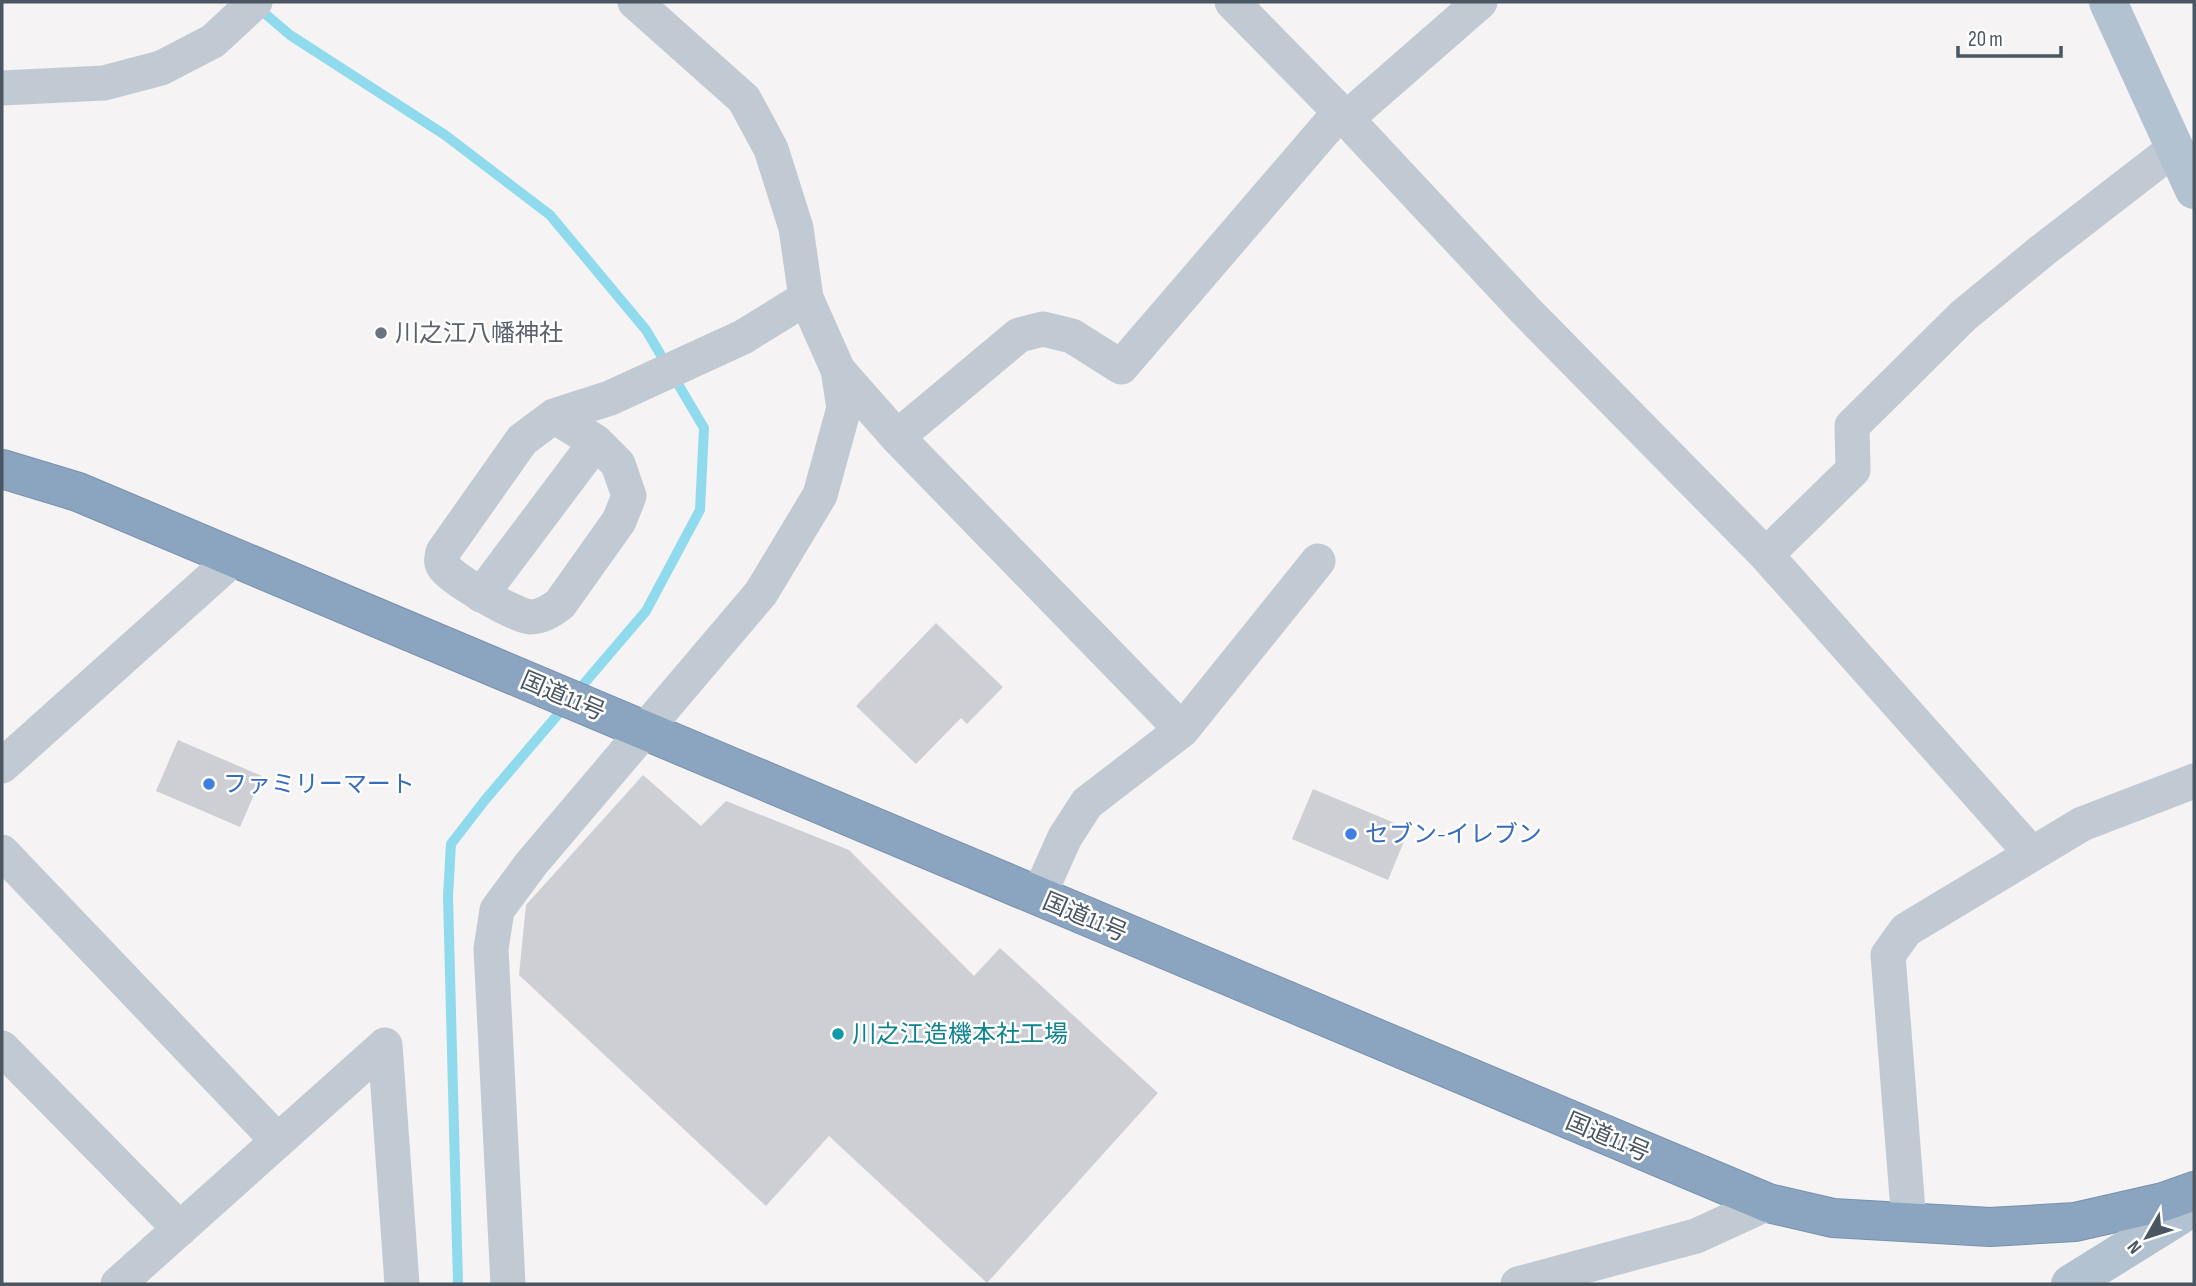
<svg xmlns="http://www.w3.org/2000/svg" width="2196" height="1286" viewBox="0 0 2196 1286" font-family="'Sofia Sans Condensed','Noto Sans JP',sans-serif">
	<rect width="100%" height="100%" fill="#f5f3f3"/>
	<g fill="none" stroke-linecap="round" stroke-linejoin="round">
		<path stroke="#90daee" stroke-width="10" d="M 256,6 L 290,35 L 445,135 L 550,215 L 646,330 L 704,428 L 700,510 L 646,611 L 576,693
			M 458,1284 L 448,896 L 451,844 L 485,800 L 566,705"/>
	</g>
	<path fill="#cdcfd5" d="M 936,623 L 1003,687 L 967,724 L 961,718 L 916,764 L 856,706 Z
		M 178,740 L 262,776 L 240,827 L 156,791 Z
		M 643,775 L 701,826 L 726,801 L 849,850 L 974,976 L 1000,948 L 1158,1093 L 987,1283 L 829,1136 L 766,1206 L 519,975 L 526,905 Z
		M 1313,789 L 1409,829 L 1388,880 L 1292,839 Z"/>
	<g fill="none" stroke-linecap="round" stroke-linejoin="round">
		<defs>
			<path id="highway" d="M 2,469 L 78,492 L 1768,1203 L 1833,1218 L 1990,1227 L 2075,1222 L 2163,1202 L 2194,1191"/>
		</defs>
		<use href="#highway" stroke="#7690ad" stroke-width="40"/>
		<path stroke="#c1cad2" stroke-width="35" d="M 1232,2 L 1340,112 L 1526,311 L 1766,555 L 2031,853
			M 2,88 L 104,83 L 161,68 L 213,41 L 255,2
			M 1346,119 L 1480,2
			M 838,370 L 897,437 L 1182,730
			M 554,416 L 596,442 L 618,464 L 629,496 L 619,521 L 560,604 C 551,611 542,617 530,617 C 516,616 451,579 444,567 C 440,562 442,558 443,552 L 522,440 L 554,416 L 610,398 L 743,337 L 806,298
			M 897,437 L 1019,335 L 1043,329 L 1072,336 L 1121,367 L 1340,112
			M 1766,555 L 1853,470 L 1852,426 L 1963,316 L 2043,250 L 2175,148
			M 481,595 L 596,442
			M 2,766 L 234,558
			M 2,852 L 278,1141
			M 1038,897 L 1065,837 L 1087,803 L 1182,730 L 1318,561
			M 385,1045 L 402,1284
			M 2,1048 L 180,1229
			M 1909,1223 L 1888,955 L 1906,930 L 2082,824 L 2194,781
			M 118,1284 L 385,1045
			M 508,1284 L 491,949 L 497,910 L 531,864 L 761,593 L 820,495 L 844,408 L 838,370 L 806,298 L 796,228 L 771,149 L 744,99 L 635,2
			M 1518,1284 L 1696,1236 L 1768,1203"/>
		<path stroke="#b3c2d1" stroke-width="38" d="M 2108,2 L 2194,190
			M 2070,1284 L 2194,1207"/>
		<use href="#highway" stroke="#8ba5c1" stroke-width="38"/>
	</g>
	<circle fill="#6b7280" stroke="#fff" stroke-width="2.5" cx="381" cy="333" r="7"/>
	<g fill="#3f7fe0" stroke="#fff" stroke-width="2.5">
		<circle cx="209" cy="784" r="7"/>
		<circle cx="1351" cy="834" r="7"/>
	</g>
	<circle fill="#0f9aa8" stroke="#fff" stroke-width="2.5" cx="838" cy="1034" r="7"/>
	<g text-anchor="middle" stroke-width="5" stroke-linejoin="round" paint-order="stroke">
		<g font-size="24" fill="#5b616d" stroke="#fff" text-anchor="start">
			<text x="395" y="341">川之江八幡神社</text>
		</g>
		<g font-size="24" fill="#4a5661" stroke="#fff">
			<text transform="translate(563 696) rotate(23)" y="8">国道11号</text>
			<text transform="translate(1085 917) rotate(23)" y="8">国道11号</text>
			<text transform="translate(1608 1137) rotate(23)" y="8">国道11号</text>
		</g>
		<g font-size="24" fill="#366cbe" stroke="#fff" text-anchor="start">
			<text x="223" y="792">ファミリーマート</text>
			<text x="1365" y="842">セブン-イレブン</text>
		</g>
		<g font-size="24" fill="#0d838f" stroke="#fff" text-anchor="start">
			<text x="852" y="1042">川之江造機本社工場</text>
		</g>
	</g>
	<rect width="2196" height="1286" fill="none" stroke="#4a5661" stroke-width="7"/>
	<g transform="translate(2147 1237) rotate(231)" stroke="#ffffff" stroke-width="5" paint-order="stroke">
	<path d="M0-5L12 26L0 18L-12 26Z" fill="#4a5661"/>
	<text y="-10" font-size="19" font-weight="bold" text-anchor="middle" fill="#4a5661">N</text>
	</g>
	<path d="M1958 46v10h103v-10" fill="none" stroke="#4a5661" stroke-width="3.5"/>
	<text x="1968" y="46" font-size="21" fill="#4a5661" stroke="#ffffff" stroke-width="5" paint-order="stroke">20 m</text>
</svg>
